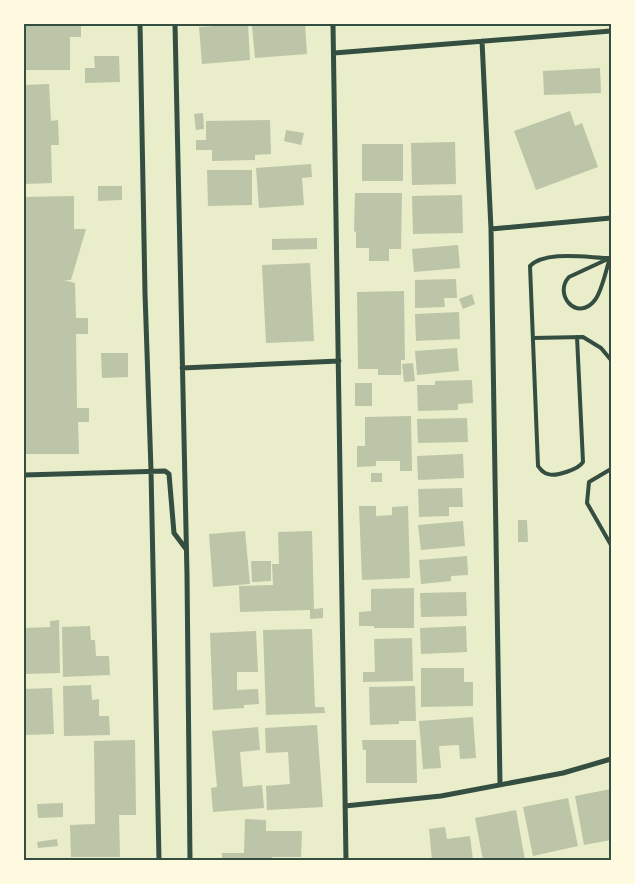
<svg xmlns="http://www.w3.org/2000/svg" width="635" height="884" viewBox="0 0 635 884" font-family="'PT Sans Narrow',sans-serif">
	<rect width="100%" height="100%" fill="#e9edc9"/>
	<path fill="#bcc5a7" d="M 24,24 L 81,24 L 81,37 L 70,37 L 70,70 L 24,70 Z
		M 248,24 L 250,60 L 202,64 L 199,27 Z
		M 276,24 L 305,24 L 307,54 L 255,58 L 252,26 Z
		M 94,56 L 119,56 L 120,82 L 85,83 L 85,68 L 95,68 Z
		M 600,68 L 601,93 L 544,95 L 543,71 Z
		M 49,84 L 51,121 L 58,120 L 59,145 L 51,145 L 52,183 L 24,184 L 24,85 Z
		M 570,111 L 575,126 L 582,123 L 598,167 L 536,190 L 514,131 Z
		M 203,113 L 204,129 L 196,130 L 194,114 Z
		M 270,120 L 271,154 L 255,155 L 255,160 L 212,161 L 212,150 L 196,150 L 196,140 L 206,140 L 206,121 Z
		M 286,130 L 304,133 L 301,145 L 284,141 Z
		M 455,142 L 456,184 L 412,185 L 411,143 Z
		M 362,144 L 403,144 L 403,181 L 362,181 Z
		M 311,164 L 312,177 L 302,178 L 304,205 L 259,208 L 256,168 Z
		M 207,170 L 252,170 L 252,205 L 208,206 Z
		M 98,186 L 122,186 L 122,200 L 98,201 Z
		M 355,193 L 402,193 L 401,249 L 389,249 L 389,261 L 369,261 L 369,248 L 356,248 L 356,232 L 354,231 Z
		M 462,195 L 463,233 L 413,234 L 412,196 Z
		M 74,196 L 74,229 L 86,229 L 71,280 L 64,280 L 75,283 L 76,318 L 88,318 L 88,334 L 76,334 L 77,408 L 89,408 L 89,422 L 78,422 L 79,454 L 24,454 L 24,197 Z
		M 317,238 L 317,249 L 272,250 L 272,239 Z
		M 458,245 L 460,268 L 414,272 L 412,249 Z
		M 310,263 L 314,341 L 266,343 L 262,265 Z
		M 456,279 L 457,298 L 444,298 L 445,307 L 415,308 L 415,280 Z
		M 404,291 L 405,360 L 401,360 L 401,375 L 378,375 L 378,369 L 358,369 L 357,292 Z
		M 472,294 L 475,304 L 463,309 L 459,299 Z
		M 459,312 L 460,339 L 416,341 L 415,314 Z
		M 457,348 L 459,371 L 417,375 L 415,351 Z
		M 101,353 L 128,353 L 128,377 L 102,378 Z
		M 413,363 L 415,381 L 404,382 L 402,364 Z
		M 472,380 L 473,403 L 458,404 L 458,410 L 418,411 L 417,385 L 435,385 L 435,381 Z
		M 355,383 L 372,383 L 372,406 L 355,406 Z
		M 411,416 L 412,471 L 400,471 L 400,461 L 376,461 L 376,466 L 357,467 L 357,446 L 365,446 L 365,417 Z
		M 467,418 L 468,442 L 418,443 L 417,419 Z
		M 463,454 L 464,478 L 418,480 L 417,456 Z
		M 371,473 L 382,473 L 382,482 L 371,482 Z
		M 462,488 L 463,507 L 449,507 L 449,516 L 419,517 L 418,489 Z
		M 359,506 L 376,506 L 376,516 L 392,515 L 392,507 L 408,506 L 410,578 L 362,580 Z
		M 518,520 L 527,520 L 528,542 L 518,542 Z
		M 463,521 L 465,546 L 421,550 L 418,525 Z
		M 245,531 L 250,584 L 213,587 L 209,534 Z
		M 312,531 L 314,609 L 323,608 L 323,618 L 310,619 L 310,610 L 240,612 L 239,586 L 273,585 L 272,564 L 279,564 L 278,532 Z
		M 467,556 L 468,575 L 451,576 L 451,581 L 421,584 L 419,560 Z
		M 251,561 L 271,561 L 271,581 L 252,582 Z
		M 414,588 L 414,628 L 374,628 L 374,626 L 359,626 L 359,612 L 371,611 L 371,589 Z
		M 466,592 L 467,616 L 421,617 L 420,593 Z
		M 59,620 L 60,673 L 24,674 L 24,628 L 50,627 L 50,621 Z
		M 90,626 L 91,640 L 95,640 L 96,656 L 109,656 L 110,675 L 63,677 L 62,627 Z
		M 466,626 L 467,652 L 421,654 L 420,628 Z
		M 312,629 L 315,707 L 324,707 L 325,713 L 266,715 L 263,630 Z
		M 256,631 L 258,672 L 237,672 L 237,690 L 258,689 L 259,704 L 244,705 L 244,708 L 213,710 L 210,633 Z
		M 412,638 L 413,681 L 363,682 L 363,672 L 375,672 L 374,639 Z
		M 421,668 L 464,668 L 464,682 L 473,682 L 473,706 L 421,707 Z
		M 91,685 L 92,700 L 99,699 L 99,716 L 109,716 L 110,735 L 64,736 L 63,686 Z
		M 415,686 L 416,721 L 399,721 L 399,724 L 370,725 L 369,687 Z
		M 52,688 L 54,734 L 24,735 L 24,689 Z
		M 473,717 L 476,758 L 460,759 L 459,745 L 439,746 L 441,768 L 423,769 L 419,721 Z
		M 317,725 L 323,807 L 267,810 L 266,786 L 290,784 L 288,752 L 266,753 L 265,728 Z
		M 258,727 L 260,750 L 240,752 L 243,787 L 262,785 L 264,808 L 213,812 L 211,788 L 217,787 L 212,731 Z
		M 135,740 L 136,815 L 119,815 L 120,857 L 71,857 L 70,825 L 95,824 L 94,741 Z
		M 362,740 L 416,740 L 417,783 L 366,783 L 366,750 L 363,750 Z
		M 611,789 L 611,840 L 584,845 L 575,796 Z
		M 568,798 L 578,846 L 533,856 L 523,807 Z
		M 63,803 L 63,817 L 38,818 L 37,804 Z
		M 516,810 L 525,860 L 483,860 L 475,818 Z
		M 245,819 L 266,820 L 266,831 L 302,831 L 301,857 L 272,857 L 272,860 L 222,860 L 222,853 L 244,853 Z
		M 445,827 L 447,839 L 470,836 L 473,860 L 432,860 L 429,829 Z
		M 57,839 L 58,846 L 38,848 L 37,842 Z"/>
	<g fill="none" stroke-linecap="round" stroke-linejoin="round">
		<path stroke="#344e41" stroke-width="4" d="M 577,337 L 583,462 C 579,469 556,477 548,474 C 543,473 541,470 538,466 L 530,266 C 546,250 589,258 610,258 C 606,270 602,291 595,300 C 577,323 553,294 569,277 L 610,258 L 611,258
			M 533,338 L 583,337 L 601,348 L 611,360
			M 611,469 L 589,482 L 587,503 L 611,545"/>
		<path stroke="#344e41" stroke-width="5" d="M 140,24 L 145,293 L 151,470 L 159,860
			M 175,24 L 187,575 L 190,860
			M 333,24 L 346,860
			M 482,41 L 491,229 L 500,785
			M 334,53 L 611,31
			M 491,229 L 611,218
			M 182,368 L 339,361
			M 24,475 L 165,471 L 169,474 L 174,533 L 186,549
			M 345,806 L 441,796 L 563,773 L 611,759"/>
	</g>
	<rect width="635" height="884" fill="none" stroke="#fefae0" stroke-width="50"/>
	<rect x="25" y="25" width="585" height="834" fill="none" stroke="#344e41" stroke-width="2"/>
</svg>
